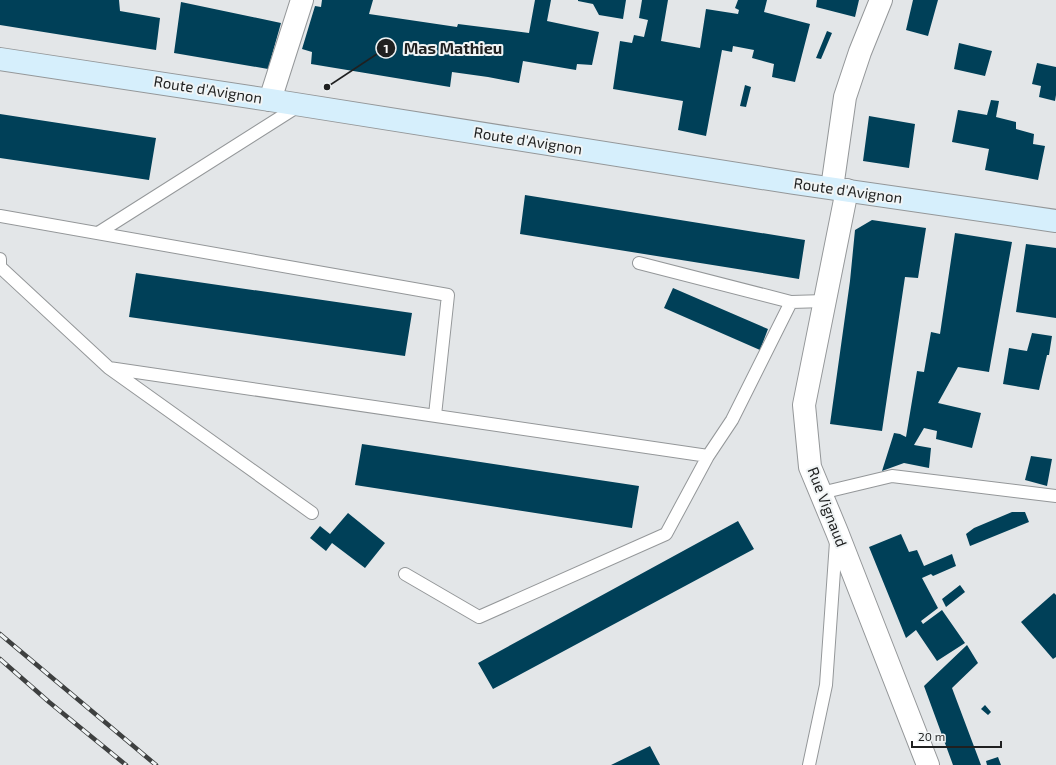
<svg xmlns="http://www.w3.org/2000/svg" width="1056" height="765" viewBox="0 0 1056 765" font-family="'Exo 2',sans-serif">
	<rect width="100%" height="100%" fill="#e3e6e8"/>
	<path fill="#004058" d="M 0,0 L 119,0 L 120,11 L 160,18 L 156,50 L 0,25 Z
		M 322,0 L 373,0 L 369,14 L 457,27 L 458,24 L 529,33 L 535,0 L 551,0 L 547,21 L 599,32 L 592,65 L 577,64 L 576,70 L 523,61 L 519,83 L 488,77 L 452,72 L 450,87 L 311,64 L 312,52 L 302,49 L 315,6 L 321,7 Z
		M 578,0 L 626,0 L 623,19 L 599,15 L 593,4 L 578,1 Z
		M 642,0 L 668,0 L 661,41 L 700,48 L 706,9 L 738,14 L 739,10 L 735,8 L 738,0 L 767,0 L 764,12 L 810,24 L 795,82 L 772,77 L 774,64 L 752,58 L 754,50 L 733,46 L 732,52 L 722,50 L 706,136 L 678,130 L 683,101 L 613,89 L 620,41 L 632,43 L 634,35 L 644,37 L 648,20 L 639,18 Z
		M 817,0 L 859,0 L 855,17 L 816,7 Z
		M 913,0 L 938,0 L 928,36 L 906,30 Z
		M 181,2 L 281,23 L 268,69 L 174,53 Z
		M 827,31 L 832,33 L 821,59 L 816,58 Z
		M 959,43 L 992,51 L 985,76 L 954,69 Z
		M 1037,63 L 1056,67 L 1056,95 L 1055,101 L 1039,97 L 1041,86 L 1032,84 Z
		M 745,85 L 751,87 L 746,107 L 740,106 Z
		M 991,100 L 999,101 L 996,117 L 1016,122 L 1016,129 L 1034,134 L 1033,144 L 1045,146 L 1038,180 L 985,170 L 989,149 L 952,142 L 958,110 L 987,115 Z
		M 0,114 L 156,138 L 149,180 L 0,158 Z
		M 869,116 L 915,124 L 909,168 L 863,161 Z
		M 525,195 L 805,240 L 799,279 L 520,234 Z
		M 872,220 L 926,228 L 918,278 L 905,277 L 882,431 L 830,424 L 850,281 L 855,230 Z
		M 955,233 L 1012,242 L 989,372 L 958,367 L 938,403 L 981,413 L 972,448 L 936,439 L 937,431 L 924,428 L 914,445 L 931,448 L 929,468 L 904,463 L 882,471 L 894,433 L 900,434 L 906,437 L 917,371 L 924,372 L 931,332 L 940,334 Z
		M 1026,244 L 1056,248 L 1056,318 L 1016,312 Z
		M 136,273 L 412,313 L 405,356 L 129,317 Z
		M 673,288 L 768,329 L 760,350 L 664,308 Z
		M 1032,333 L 1052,336 L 1049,355 L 1047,355 L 1039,390 L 1003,384 L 1009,348 L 1027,351 Z
		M 362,444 L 639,486 L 632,528 L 355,485 Z
		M 1031,456 L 1052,459 L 1047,486 L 1025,480 Z
		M 1012,512 L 1025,512 L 1029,522 L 970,546 L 966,534 L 974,528 Z
		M 348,513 L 385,543 L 365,568 L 332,543 L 326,551 L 310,538 L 320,526 L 330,534 Z
		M 738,521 L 754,549 L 493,689 L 478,663 Z
		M 901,534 L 909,552 L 917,550 L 924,566 L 952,554 L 956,566 L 933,576 L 931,574 L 922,578 L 938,608 L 921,621 L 923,624 L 942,610 L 965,643 L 937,661 L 916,630 L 906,638 L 869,547 Z
		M 960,585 L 965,592 L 946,607 L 942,599 Z
		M 1054,593 L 1056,595 L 1056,657 L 1053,659 L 1021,622 Z
		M 967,645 L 978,663 L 952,688 L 981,765 L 953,765 L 924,686 Z
		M 985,705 L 991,712 L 988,715 L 981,709 Z
		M 650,746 L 660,765 L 611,765 Z
		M 998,757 L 1001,765 L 987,765 L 986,761 Z"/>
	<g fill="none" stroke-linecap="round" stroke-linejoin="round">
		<defs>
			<path id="lane" d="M 0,216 L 448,295 L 435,415
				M 98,233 L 300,105
				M 0,259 L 0,267 L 109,368 L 312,513
				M 639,263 L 791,302
				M 109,368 L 708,456 L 732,420 L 791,302 L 825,301
				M 821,493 L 892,476 L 1056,496
				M 405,574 L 479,617 L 666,534 L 708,456
				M 809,765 L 826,685 L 836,542"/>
			<path id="street" d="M 270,100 L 302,0
				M 832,188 L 845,97 L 860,52 L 881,0
				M 847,190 L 804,405 L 810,467 L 837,532 L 928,765"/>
			<path id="secondary" d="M 0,59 L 270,100 L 794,183 L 1056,221"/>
		</defs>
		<use href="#lane" stroke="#949799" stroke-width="14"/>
		<use href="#street" stroke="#949799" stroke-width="24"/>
		<use href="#secondary" stroke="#949799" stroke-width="24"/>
		<use href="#lane" stroke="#fff" stroke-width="12"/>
		<use href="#street" stroke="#fff" stroke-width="22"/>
		<use href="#secondary" stroke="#d6effc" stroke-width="22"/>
		<defs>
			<path id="rail" d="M 0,634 L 156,765
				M 0,659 L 49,702 L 126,765"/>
		</defs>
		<use href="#rail" stroke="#3e4040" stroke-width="4.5"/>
		<use href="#rail" stroke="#f0f4f5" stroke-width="3" stroke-dasharray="9" stroke-linecap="butt"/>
	</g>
	<g text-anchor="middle" stroke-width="4" stroke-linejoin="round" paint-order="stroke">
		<g font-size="15" fill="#1f2020" stroke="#f0f4f5">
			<text transform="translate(208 90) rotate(9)" y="5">Route d'Avignon</text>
			<text transform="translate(528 141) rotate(9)" y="5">Route d'Avignon</text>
			<text transform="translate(848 191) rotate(8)" y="5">Route d'Avignon</text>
			<text transform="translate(827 507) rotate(69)" y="5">Rue Vignaud</text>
		</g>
	</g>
	<path fill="none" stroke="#1f2020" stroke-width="1.5" d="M327 87L386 48"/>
	<g fill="#1f2020" stroke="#f0f4f5" stroke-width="1.5">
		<circle cx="327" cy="87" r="4"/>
		<circle cx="386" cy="48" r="10"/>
	</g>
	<g font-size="12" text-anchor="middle" font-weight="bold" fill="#fff">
		<text x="386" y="53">1</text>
	</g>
	<g font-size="16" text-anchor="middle" font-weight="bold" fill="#1f2020" stroke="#f0f4f5" stroke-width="4" stroke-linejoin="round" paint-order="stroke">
		<text x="453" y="54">Mas Mathieu</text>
	</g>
	<path d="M912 741v6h89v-6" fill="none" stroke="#1f2020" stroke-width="2"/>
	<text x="918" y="741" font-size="12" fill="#1f2020" stroke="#f0f4f5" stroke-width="3" paint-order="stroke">20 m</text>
</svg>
